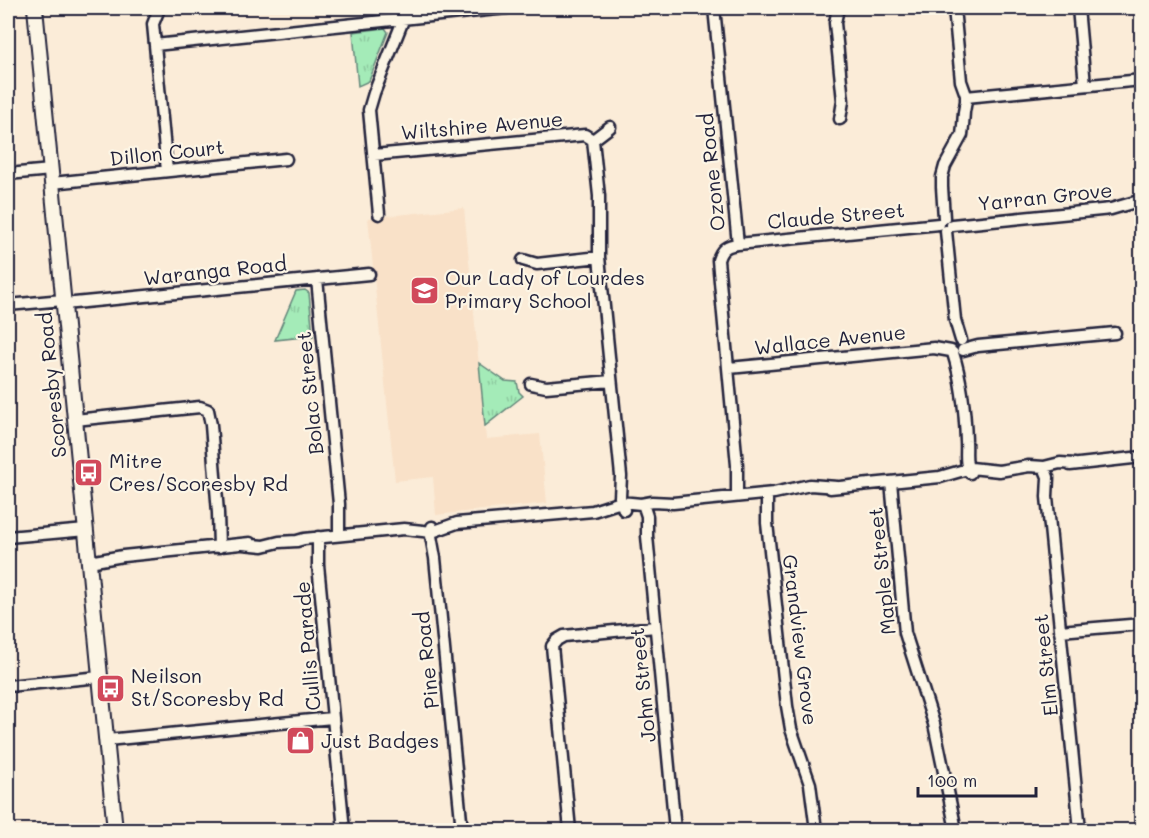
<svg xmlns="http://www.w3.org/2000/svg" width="1149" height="838" viewBox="0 0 1149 838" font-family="Mali,sans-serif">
	<defs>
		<pattern id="park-tufts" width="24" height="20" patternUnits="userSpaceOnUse" patternTransform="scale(1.5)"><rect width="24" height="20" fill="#a4ebb8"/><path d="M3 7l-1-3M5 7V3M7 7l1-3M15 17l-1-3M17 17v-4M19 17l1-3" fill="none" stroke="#8dc99f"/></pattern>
	</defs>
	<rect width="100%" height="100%" fill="#fbecd8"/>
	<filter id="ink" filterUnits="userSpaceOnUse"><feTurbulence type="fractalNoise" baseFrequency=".0167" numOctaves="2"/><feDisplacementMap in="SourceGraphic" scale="12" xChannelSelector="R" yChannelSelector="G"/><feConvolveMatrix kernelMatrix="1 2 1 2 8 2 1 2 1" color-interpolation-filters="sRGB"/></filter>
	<g filter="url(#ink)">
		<path fill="#f9e1c8" d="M 464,208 L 486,439 L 540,434 L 547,503 L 436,515 L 433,477 L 395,481 L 368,218 Z"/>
		<path fill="url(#park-tufts)" stroke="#63867a" stroke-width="1.5" d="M 385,28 L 388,32 L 369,81 L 358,86 L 353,32 Z
			M 305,290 L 309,293 L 313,336 L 275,340 L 296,291 Z
			M 479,363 L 505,381 L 517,382 L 519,392 L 523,396 L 485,426 Z"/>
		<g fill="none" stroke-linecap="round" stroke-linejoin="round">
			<defs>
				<path id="minor" d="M 714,8 L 738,244 C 727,245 721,249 718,260 L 737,465 L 737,496
					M 838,8 L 835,23 L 843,101 L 840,119
					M 1078,8 L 1085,85
					M 159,9 L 153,24 L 167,171
					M 155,45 L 507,8
					M 966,97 L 1142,80
					M 610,127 L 593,140 L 599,196 L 599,257 L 621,476 L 620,497 L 624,510
					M 374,155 L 585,135 L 593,140
					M 8,174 L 51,170
					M 52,183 L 286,159
					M 379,214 L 369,110 L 374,93 L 408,8
					M 944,218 L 942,187 L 942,177 L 945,166 L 962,135 L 963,126 L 964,112 L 966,101 L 966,95 L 961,81 L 954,8
					M 952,225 L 1111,209 L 1142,200
					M 946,231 L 955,320 L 961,340
					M 738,244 L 939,224
					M 523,260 L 537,264 L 599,257
					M 317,279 L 339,504 L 339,535
					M 64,304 L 369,274
					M 8,305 L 63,300
					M 963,350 L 978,346 L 1115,333
					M 953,353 C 962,381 965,411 966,441 C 967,453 964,463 970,473
					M 729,368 L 934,348 L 951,351
					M 531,384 L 546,387 L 611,381
					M 75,420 L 200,407 L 208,410 L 211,425 L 218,513 L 219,547
					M 1070,465 L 1142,457
					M 1044,467 L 1048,477 L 1047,497 L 1080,830
					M 891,482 L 905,633 L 934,724 L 956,830
					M 830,488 L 940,477 L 971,468 L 999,471 L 1029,466 L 1044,467 L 1060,463 L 1075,464
					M 767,494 L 767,523 L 787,706 L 791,729 L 810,784 L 816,830
					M 643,504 L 647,516 L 647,536 L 675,830
					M 432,527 L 431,536 L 435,558 L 462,830
					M 8,537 L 86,530
					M 318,537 L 318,565 L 344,830
					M 243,544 L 263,546 L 279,542 L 297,541 L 304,539 L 404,529 L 432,532 L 457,523 L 593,511 L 621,502 L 641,504 L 652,502 L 673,503 L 774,493 L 810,485 L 837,487
					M 89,562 L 123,556 L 250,543
					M 1060,631 L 1142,624
					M 8,686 L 100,677
					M 107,740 L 332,718
					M 570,830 L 552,646 L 557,640 L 564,636 L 655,627"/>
				<path id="major" d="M 35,8 L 115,830"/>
			</defs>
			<use href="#minor" stroke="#22223b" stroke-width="15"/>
			<use href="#major" stroke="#22223b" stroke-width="18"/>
			<use href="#minor" stroke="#fcf5e5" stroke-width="10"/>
			<use href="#major" stroke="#fcf5e5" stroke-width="14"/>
		</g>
	</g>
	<defs>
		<symbol id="school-square" viewBox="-11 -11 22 22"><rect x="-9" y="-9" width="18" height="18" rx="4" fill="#d1495b" stroke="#fcf5e5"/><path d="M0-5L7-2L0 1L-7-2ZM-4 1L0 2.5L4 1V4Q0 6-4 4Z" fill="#fff"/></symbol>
		<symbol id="bus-square" viewBox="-11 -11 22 22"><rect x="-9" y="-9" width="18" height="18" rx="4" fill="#d1495b" stroke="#fcf5e5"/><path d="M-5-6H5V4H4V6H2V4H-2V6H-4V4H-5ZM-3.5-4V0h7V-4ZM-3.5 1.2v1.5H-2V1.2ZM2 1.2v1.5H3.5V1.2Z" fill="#fff"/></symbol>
		<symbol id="shop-square" viewBox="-11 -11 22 22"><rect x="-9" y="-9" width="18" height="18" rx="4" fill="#d1495b" stroke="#fcf5e5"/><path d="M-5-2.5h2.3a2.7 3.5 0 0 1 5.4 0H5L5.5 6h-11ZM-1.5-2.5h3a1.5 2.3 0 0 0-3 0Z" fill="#fff"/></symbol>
	</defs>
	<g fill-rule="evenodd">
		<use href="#school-square" x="408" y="274" width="33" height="33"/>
		<use href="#bus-square" x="72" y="456" width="33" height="33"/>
		<use href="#bus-square" x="94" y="672" width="33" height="33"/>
		<use href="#shop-square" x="284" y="724" width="33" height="33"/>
	</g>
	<g text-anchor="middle" stroke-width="4.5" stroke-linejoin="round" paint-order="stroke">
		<g font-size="20" fill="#22223b" stroke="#fcf5e5">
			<text transform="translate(482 126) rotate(-5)" y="7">Wiltshire Avenue</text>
			<text transform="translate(167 153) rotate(-6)" y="7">Dillon Court</text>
			<text transform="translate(712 172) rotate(-96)" y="7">Ozone Road</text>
			<text transform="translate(1045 197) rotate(-6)" y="7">Yarran Grove</text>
			<text transform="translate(836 216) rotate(-5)" y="7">Claude Street</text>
			<text transform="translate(215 271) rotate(-6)" y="7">Waranga Road</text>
			<text transform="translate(830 340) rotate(-6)" y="7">Wallace Avenue</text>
			<text transform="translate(52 385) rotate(-96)" y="7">Scoresby Road</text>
			<text transform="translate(310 393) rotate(-96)" y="7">Bolac Street</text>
			<text transform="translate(882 571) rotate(-96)" y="7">Maple Street</text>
			<text transform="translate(800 640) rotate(83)" y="7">Grandview Grove</text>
			<text transform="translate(308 646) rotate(-95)" y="7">Cullis Parade</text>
			<text transform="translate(427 660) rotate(-96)" y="7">Pine Road</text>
			<text transform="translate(1046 665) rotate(-96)" y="7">Elm Street</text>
			<text transform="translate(643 685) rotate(-96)" y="7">John Street</text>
		</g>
		<g font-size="20" fill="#22223b" stroke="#fcf5e5" text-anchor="start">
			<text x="445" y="285">Our Lady of Lourdes<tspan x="445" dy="23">Primary School</tspan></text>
			<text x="109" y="468">Mitre<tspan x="109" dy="23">Cres/Scoresby Rd</tspan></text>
			<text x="131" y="683">Neilson<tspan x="131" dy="23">St/Scoresby Rd</tspan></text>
			<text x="321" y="748">Just Badges</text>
		</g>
	</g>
	<rect width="1149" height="838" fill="none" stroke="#fcf5e5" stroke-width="30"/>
	<rect x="15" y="15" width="1119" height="808" fill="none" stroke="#22223b" stroke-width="2" filter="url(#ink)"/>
	<path d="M918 787v9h118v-9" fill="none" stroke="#22223b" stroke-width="3"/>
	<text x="927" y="787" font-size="18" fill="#22223b" stroke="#fcf5e5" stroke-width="4.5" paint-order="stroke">100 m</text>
</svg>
